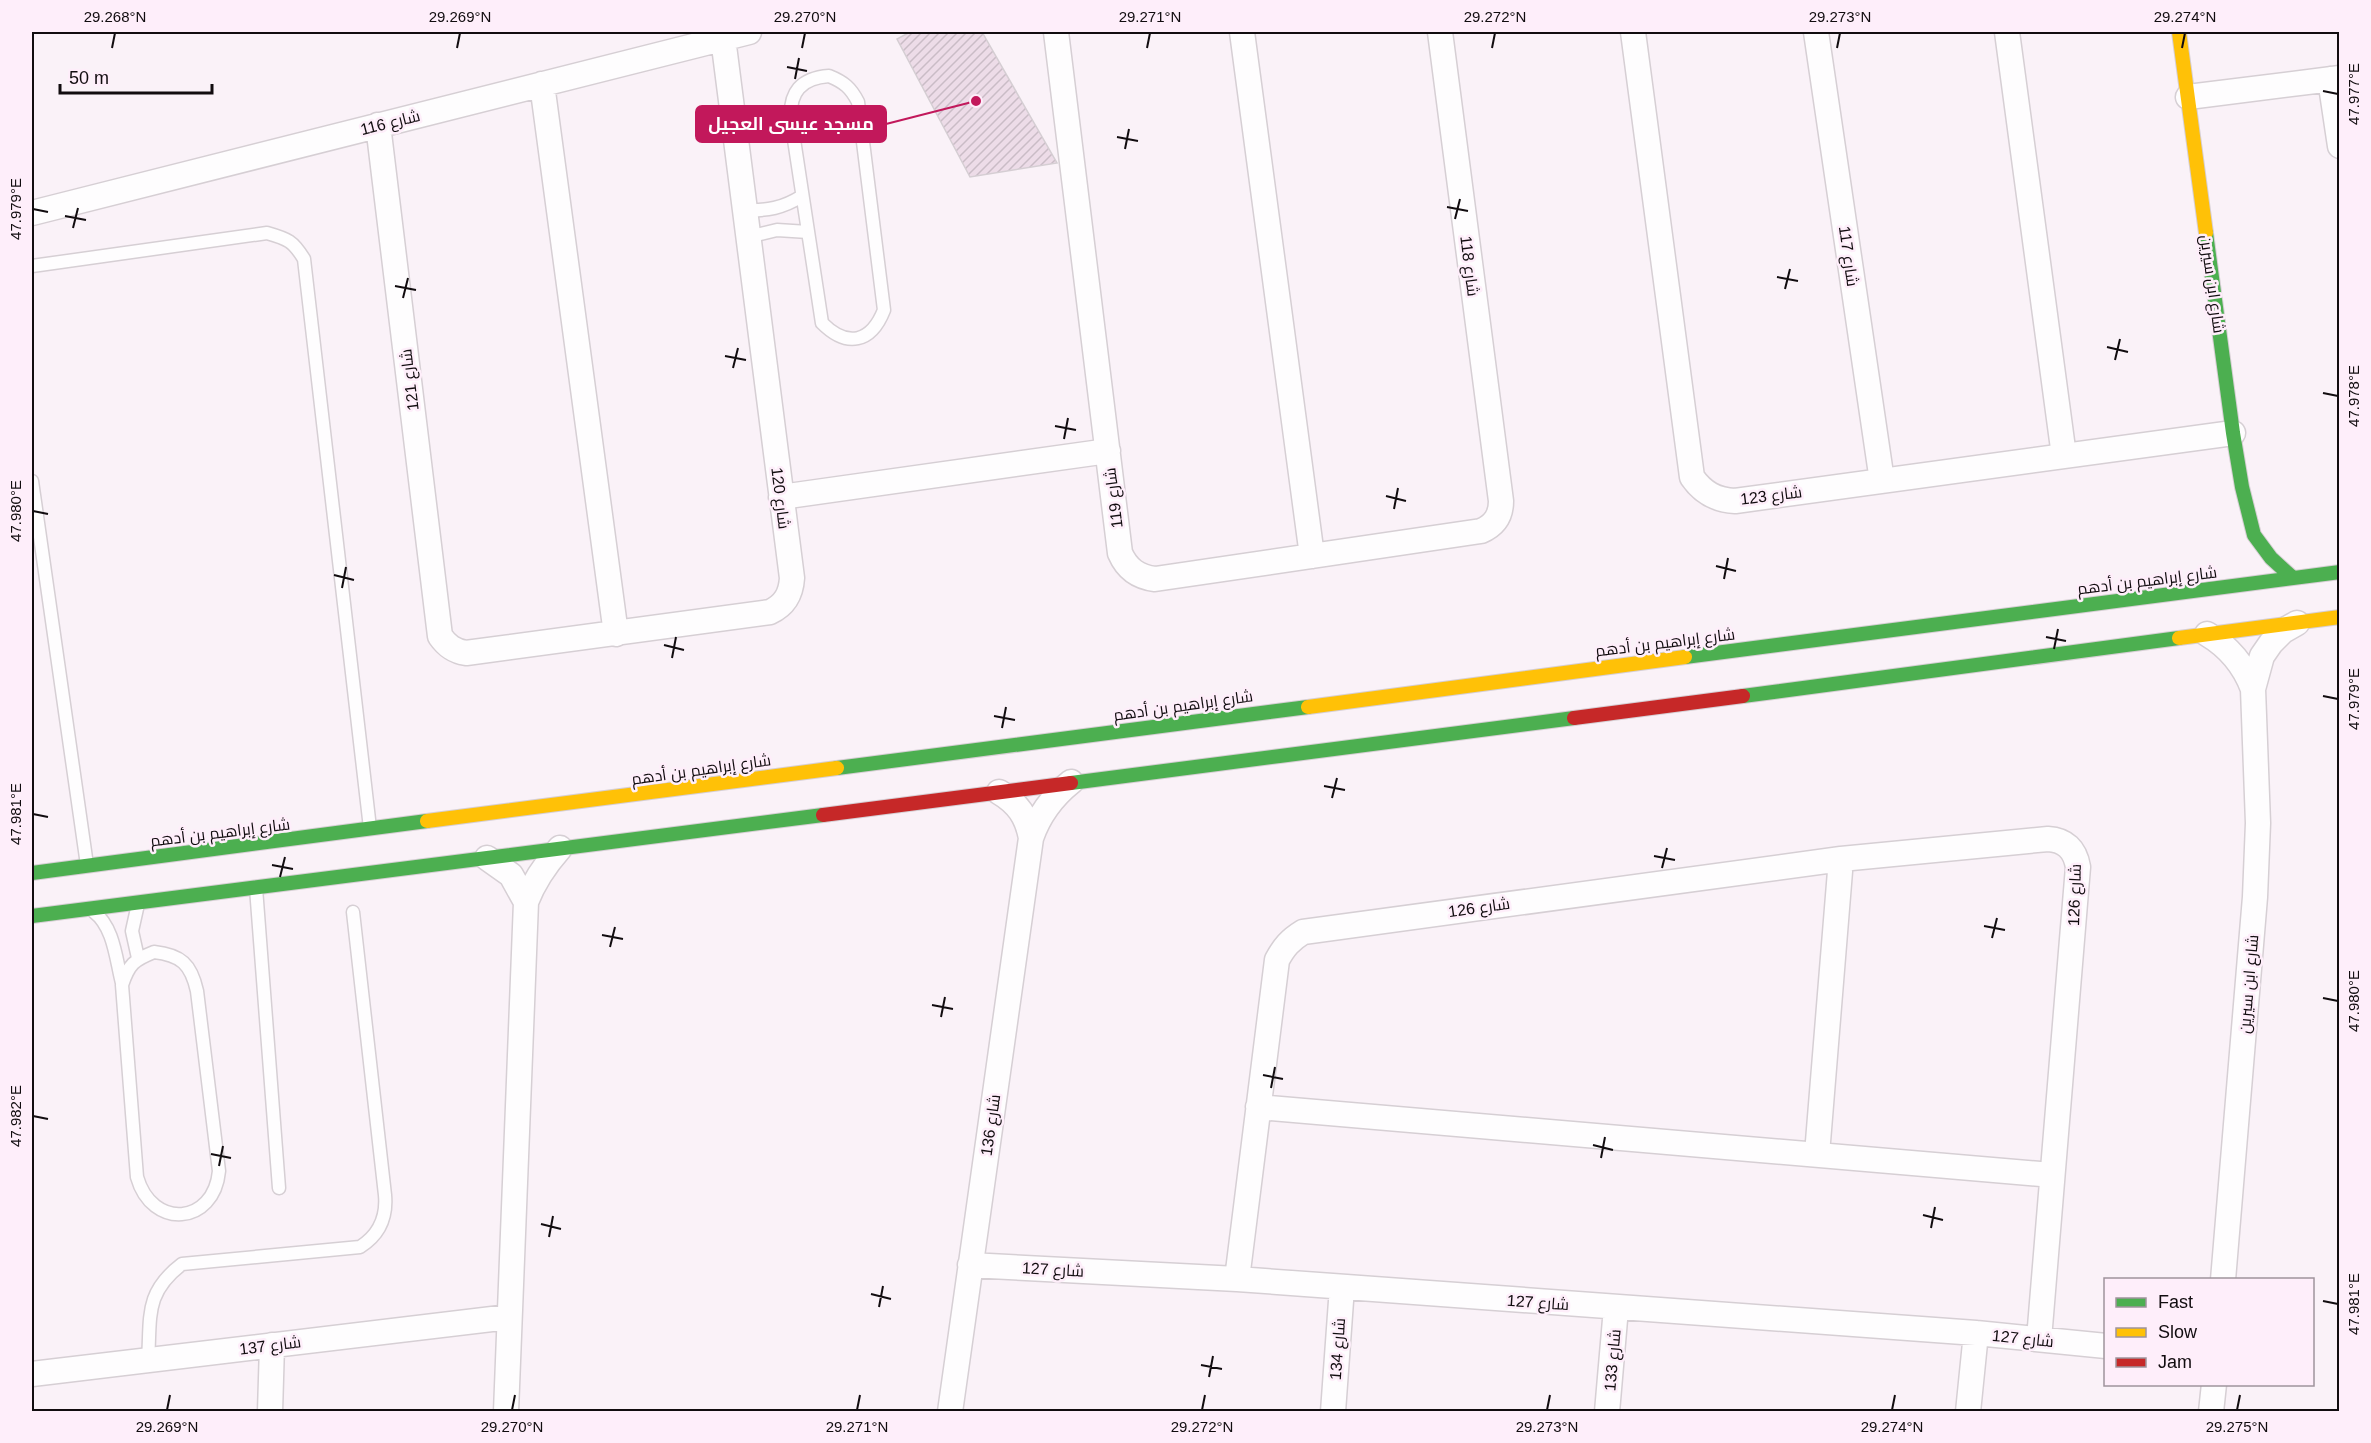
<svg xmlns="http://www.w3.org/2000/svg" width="2371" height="1443" viewBox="0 0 2371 1443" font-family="Arial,Cairo,sans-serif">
	<defs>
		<pattern id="building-hatch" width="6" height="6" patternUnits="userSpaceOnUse" patternTransform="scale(1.5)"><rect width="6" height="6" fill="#eddce8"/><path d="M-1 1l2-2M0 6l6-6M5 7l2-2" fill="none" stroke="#cabcc6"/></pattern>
	</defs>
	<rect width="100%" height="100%" fill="#faf2f8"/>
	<path fill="url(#building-hatch)" stroke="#d5ced3" stroke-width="1.5" d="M 910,32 L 982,32 L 1057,163 L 970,177 L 897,39 Z"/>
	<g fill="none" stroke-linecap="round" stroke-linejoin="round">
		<defs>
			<path id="lane" d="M 829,76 C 844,82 851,88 858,102 L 884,310 C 871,343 847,348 822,323 L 791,120 C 789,92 801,78 829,76 Z
				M 745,210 C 767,211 783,208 802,196
				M 748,237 L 777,230 L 808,232
				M 32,266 L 267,233 C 288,239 293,241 304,259 L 370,828
				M 32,481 L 87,865
				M 256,888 L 279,1188
				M 138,904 L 132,931 L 138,958
				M 94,912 C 114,927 116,960 122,983
				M 154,952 C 181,955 191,964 197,991 L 219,1171 C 214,1225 152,1230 137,1177 L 122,985 C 129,964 134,960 154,952 Z
				M 148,1360 C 151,1317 144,1293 182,1264 L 360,1247 C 379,1235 387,1217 385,1195 L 353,912"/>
			<path id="street" d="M 1056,32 L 1120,553 C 1127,569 1138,577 1155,579 L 1481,531 C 1495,525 1501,515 1501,501 L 1440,32
				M 1242,32 L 1312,556
				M 1633,32 L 1692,477 C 1703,493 1716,500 1735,501 L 2233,433
				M 1816,32 L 1882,481
				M 2007,32 L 2064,456
				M 2330,79 L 2340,146
				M 542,84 L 616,634
				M 2188,97 L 2340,78
				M 378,125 L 440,636 C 447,646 454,651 466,653 L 770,612 C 785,605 791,594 792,578 L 723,38
				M 32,213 L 749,32
				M 781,497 L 1108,451
				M 2207,634 C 2229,647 2244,665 2253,689
				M 999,792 C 1018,803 1027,817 1031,838
				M 487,858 L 511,875 L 526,902
				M 1258,1107 L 2052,1175
				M 1817,1154 L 1841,859
				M 970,1265 L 1237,1279 L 1976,1333 L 2106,1346
				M 1237,1279 L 1277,960 C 1284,947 1290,940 1303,932 L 1841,859 L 2048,839 C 2065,840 2075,849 2078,867 L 2039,1339
				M 2223,1280 L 2255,897 L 2258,823 L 2253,689 L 2262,656 L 2271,643 L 2283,631 L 2297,623
				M 32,1374 L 509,1317
				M 270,1412 L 272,1345
				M 506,1412 L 526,902 C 534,881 545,865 560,848
				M 950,1412 L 1031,838 C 1039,815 1051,798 1071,782
				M 1333,1412 L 1342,1287
				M 1607,1412 L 1616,1308
				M 1968,1412 L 1976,1333
				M 2211,1412 L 2214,1384"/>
			<path id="fast" d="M 2206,233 L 2233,433 L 2242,487 L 2254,535 L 2271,558 L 2293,578
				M 1685,657 L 2340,572
				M 1743,696 L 2179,638
				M 837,768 L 1308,707
				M 1071,783 L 1574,718
				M 32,873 L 427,821
				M 32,916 L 823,815"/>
			<path id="slow" d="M 2179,32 L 2206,233
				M 2179,638 L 2340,617
				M 1308,707 L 1685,657
				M 427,821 L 837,768"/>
			<path id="jam" d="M 1574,718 L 1743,696
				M 823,815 L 1071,783"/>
		</defs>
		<use href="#lane" stroke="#d6cfd4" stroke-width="15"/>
		<use href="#street" stroke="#d6cfd4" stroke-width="27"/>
		<use href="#fast" stroke="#d6cfd4" stroke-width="16"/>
		<use href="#slow" stroke="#d6cfd4" stroke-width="16"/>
		<use href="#jam" stroke="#d6cfd4" stroke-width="16"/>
		<use href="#lane" stroke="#fefdfe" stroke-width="12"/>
		<use href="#street" stroke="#fefdfe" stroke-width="24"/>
		<use href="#fast" stroke="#4caf50" stroke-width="14"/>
		<use href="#slow" stroke="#ffc107" stroke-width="14"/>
		<use href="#jam" stroke="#c62828" stroke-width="14"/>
	</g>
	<path fill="none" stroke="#110c0f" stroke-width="2" d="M 112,48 L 115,33M 457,48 L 460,33M 802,48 L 805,33M 1147,48 L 1150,33M 1492,48 L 1495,33M 1837,48 L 1840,33M 2182,48 L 2185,33M 787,67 L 807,71M 795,79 L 799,58M 2323,91 L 2338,94M 1117,137 L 1138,141M 1125,149 L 1129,129M 1447,207 L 1468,211M 33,209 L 48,212M 65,216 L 86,220M 1455,219 L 1460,199M 73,228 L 78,208M 1777,277 L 1798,281M 395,286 L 416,290M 1785,289 L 1790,269M 403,298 L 408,278M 2107,347 L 2128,352M 725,356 L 746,360M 2115,360 L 2120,339M 733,368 L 738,348M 2323,393 L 2338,396M 1055,426 L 1076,430M 1064,439 L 1068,418M 1386,496 L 1406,501M 1394,509 L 1398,488M 33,511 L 48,514M 1716,566 L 1736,571M 334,575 L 354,580M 1724,579 L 1728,558M 342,588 L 346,567M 2046,637 L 2066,641M 664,645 L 684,650M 2054,649 L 2058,629M 672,658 L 676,637M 2323,696 L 2338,699M 994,716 L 1015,720M 1002,728 L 1006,707M 1324,786 L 1345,790M 1332,798 L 1337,778M 33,814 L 48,817M 1654,856 L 1675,860M 272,865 L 293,869M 1662,868 L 1667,848M 280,877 L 285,857M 1984,926 L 2005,930M 602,935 L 623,939M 1992,938 L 1997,918M 610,947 L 615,927M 2323,998 L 2338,1001M 932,1005 L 953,1009M 941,1017 L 945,997M 1263,1075 L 1283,1079M 1271,1088 L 1275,1067M 33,1116 L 48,1119M 1593,1145 L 1613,1150M 211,1154 L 231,1158M 1601,1158 L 1605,1137M 219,1166 L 223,1146M 1923,1215 L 1943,1220M 541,1224 L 561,1229M 1931,1228 L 1935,1207M 549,1237 L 553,1216M 871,1294 L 891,1299M 2323,1301 L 2338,1304M 879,1307 L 883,1286M 1201,1365 L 1222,1369M 1209,1377 L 1213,1356M 167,1410 L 170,1395M 512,1410 L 515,1395M 857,1410 L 860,1395M 1202,1410 L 1205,1395M 1547,1410 L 1550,1395M 1892,1410 L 1895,1395M 2237,1410 L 2240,1395"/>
	<g text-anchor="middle" stroke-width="5" stroke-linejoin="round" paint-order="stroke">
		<g font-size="16" fill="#110c0f" stroke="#feeefa">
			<text transform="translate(390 122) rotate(-14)" y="6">شارع 116</text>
			<text transform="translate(1849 256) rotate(82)" y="6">شارع 117</text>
			<text transform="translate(1470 266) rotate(83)" y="6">شارع 118</text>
			<text transform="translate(2213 284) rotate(82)" y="6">شارع ابن سيرين</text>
			<text transform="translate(409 380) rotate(-97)" y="6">شارع 121</text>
			<text transform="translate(1771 495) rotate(-7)" y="6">شارع 123</text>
			<text transform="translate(781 498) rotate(83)" y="6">شارع 120</text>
			<text transform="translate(1113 498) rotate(-97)" y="6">شارع 119</text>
			<text transform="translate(2147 580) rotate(-7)" y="6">شارع إبراهيم بن أدهم</text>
			<text transform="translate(1665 642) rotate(-7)" y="6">شارع إبراهيم بن أدهم</text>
			<text transform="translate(1183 705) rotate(-8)" y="6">شارع إبراهيم بن أدهم</text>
			<text transform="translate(701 769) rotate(-8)" y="6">شارع إبراهيم بن أدهم</text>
			<text transform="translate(220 832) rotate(-7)" y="6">شارع إبراهيم بن أدهم</text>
			<text transform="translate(2074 895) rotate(-88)" y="6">شارع 126</text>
			<text transform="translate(1479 907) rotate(-8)" y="6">شارع 126</text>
			<text transform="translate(2248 984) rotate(-85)" y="6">شارع ابن سيرين</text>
			<text transform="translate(990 1125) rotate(-82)" y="6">شارع 136</text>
			<text transform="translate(1053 1269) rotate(3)" y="6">شارع 127</text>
			<text transform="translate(1538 1302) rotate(4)" y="6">شارع 127</text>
			<text transform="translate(2023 1338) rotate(6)" y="6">شارع 127</text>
			<text transform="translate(270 1345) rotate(-7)" y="6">شارع 137</text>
			<text transform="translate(1337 1349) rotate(-86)" y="6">شارع 134</text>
			<text transform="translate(1612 1360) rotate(-85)" y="6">شارع 133</text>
		</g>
	</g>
	<path fill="none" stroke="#c2185b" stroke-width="2" d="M976 101L886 124"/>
	<circle fill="#c2185b" stroke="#feeefa" stroke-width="2" cx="976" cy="101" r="6"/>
	<rect fill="#c2185b" stroke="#c2185b" stroke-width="2" x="696" y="106" width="190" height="36" rx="6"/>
	<g font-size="18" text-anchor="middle" font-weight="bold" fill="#fff">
		<text x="791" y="130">مسجد عيسى العجيل</text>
	</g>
	<rect width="2371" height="1443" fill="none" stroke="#feeefa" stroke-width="66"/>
	<rect x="2104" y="1278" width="210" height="108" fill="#feeefa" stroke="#9f949c" stroke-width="1.5"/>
	<rect x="2116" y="1298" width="30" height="9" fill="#4caf50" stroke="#9f949c" stroke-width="1.5"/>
	<text x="2158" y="1308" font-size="18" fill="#110c0f">Fast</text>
	<rect x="2116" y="1328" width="30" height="9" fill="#ffc107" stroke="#9f949c" stroke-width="1.5"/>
	<text x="2158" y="1338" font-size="18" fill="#110c0f">Slow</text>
	<rect x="2116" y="1358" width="30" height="9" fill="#c62828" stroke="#9f949c" stroke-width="1.5"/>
	<text x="2158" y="1368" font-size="18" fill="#110c0f">Jam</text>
	<path d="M60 84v9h152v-9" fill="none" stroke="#110c0f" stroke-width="3"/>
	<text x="69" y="84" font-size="18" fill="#110c0f" stroke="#feeefa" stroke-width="4.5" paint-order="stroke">50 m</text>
	<rect x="33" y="33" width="2305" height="1377" fill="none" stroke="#110c0f" stroke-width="2"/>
	<g font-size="15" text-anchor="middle" fill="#110c0f">
		<text x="115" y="22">29.268°N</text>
		<text x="460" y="22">29.269°N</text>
		<text x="805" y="22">29.270°N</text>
		<text x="1150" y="22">29.271°N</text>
		<text x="1495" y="22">29.272°N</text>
		<text x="1840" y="22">29.273°N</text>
		<text x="2185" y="22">29.274°N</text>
		<text transform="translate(2354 94) rotate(-90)" y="5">47.977°E</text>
		<text transform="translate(16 209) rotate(-90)" y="5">47.979°E</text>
		<text transform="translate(2354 396) rotate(-90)" y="5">47.978°E</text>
		<text transform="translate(16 511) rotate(-90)" y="5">47.980°E</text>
		<text transform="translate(2354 699) rotate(-90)" y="5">47.979°E</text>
		<text transform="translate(16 814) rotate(-90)" y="5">47.981°E</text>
		<text transform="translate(2354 1001) rotate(-90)" y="5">47.980°E</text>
		<text transform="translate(16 1116) rotate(-90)" y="5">47.982°E</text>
		<text transform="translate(2354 1304) rotate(-90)" y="5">47.981°E</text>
		<text x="167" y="1432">29.269°N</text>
		<text x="512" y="1432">29.270°N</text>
		<text x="857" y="1432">29.271°N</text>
		<text x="1202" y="1432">29.272°N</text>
		<text x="1547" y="1432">29.273°N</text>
		<text x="1892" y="1432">29.274°N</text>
		<text x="2237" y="1432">29.275°N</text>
	</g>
</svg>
